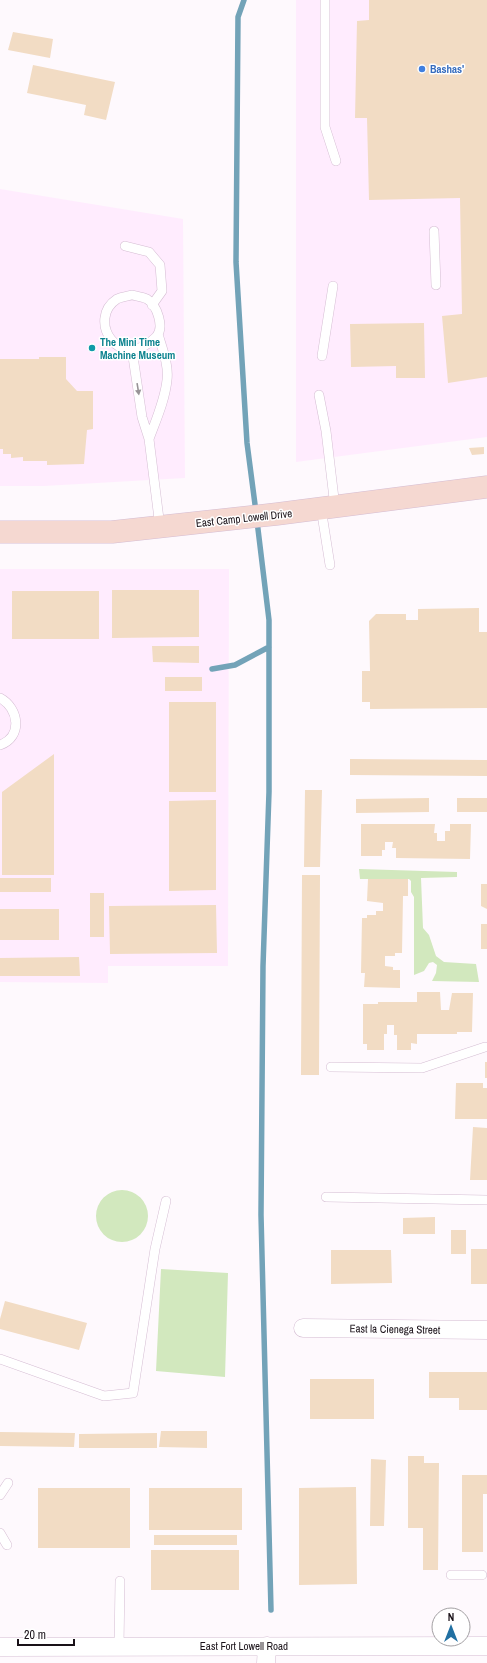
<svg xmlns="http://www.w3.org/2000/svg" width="487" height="1663" viewBox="0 0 487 1663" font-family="'Archivo Narrow',sans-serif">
	<rect width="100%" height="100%" fill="#fef9fd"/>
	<path fill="#ffecfe" d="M 296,0 L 487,0 L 487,437 L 296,462 Z
		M 0,189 L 183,219 L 185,478 L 44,486 L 0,486 Z
		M 0,569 L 229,569 L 228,966 L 108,966 L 108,983 L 0,982 Z"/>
	<path fill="#d2e8be" d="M 359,869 L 457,872 L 457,877 L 421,878 L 423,928 L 429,935 L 436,956 L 444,962 L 476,964 L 479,982 L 432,981 L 436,973 L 437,965 L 433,962 L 429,963 L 424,971 L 414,975 L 414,897 L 411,892 L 411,881 L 409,879 L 360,879 Z
		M96 1216a26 26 0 1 1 52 0a26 26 0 1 1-52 0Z
		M 161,1269 L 228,1273 L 225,1377 L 156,1371 Z"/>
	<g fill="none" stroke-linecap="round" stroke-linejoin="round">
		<path stroke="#73a3b8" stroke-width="5.5" d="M 244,0 L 238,17 L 236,262 L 247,443 L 256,512
			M 257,521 L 269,620 L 269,792 L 263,966 L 261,1215 L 271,1610
			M 212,669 L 235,665 L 269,647"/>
	</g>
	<path fill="#f2dcc4" d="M 369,0 L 487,0 L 487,377 L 448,383 L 442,316 L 462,314 L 460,198 L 369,200 L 367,118 L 355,118 L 357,21 L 369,20 Z
		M 13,32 L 53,39 L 50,58 L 8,50 Z
		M 33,65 L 115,82 L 106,120 L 84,115 L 86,105 L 27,93 Z
		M 424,323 L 425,378 L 396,378 L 396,366 L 351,367 L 350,324 Z
		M 39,357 L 66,357 L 66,379 L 77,391 L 93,391 L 93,429 L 87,430 L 84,464 L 47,465 L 47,461 L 23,461 L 23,457 L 11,458 L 11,454 L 3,454 L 3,449 L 0,449 L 0,359 L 39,359 Z
		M 484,447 L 484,454 L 472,455 L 469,448 Z
		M 112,590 L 199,590 L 199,637 L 112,638 Z
		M 12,591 L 99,591 L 99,639 L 12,639 Z
		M 479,608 L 479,632 L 487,632 L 487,708 L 370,709 L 370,702 L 362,702 L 362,671 L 370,671 L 369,621 L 376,614 L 406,614 L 406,620 L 418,620 L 418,609 Z
		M 152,646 L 199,646 L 199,663 L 153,662 Z
		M 165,677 L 202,677 L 202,691 L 165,691 Z
		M 169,702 L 216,702 L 216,792 L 169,792 Z
		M 54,754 L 54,875 L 2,875 L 2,792 Z
		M 350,759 L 487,760 L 487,776 L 350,775 Z
		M 305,790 L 322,790 L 320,867 L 304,867 Z
		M 429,798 L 429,812 L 356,813 L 356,799 Z
		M 457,798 L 487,798 L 487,812 L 457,812 Z
		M 216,800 L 216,890 L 169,891 L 169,801 Z
		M 361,824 L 435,824 L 434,833 L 437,833 L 437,841 L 445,841 L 445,831 L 450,831 L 450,824 L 471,824 L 470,859 L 396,858 L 396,848 L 392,848 L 393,842 L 385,842 L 385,850 L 382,850 L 382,856 L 361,856 Z
		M 302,875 L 320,875 L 319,1075 L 301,1075 Z
		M 0,878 L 51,878 L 51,892 L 0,892 Z
		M 368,879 L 408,879 L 408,896 L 403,896 L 402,953 L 395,953 L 395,956 L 385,956 L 385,966 L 393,967 L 393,970 L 400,970 L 400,988 L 364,987 L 365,973 L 361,973 L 362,918 L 367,918 L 367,915 L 376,915 L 376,911 L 383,911 L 383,903 L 367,901 Z
		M 481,884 L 487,884 L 487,909 L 481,906 Z
		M 90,893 L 104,893 L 104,937 L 90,937 Z
		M 216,905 L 217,953 L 110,954 L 109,906 Z
		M 0,909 L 59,909 L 59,940 L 0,940 Z
		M 481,924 L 487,924 L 487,949 L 481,949 Z
		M 79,957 L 80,976 L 0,976 L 0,958 Z
		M 417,992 L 440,992 L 441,1010 L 449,1010 L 452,993 L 473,993 L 472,1032 L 457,1032 L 457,1034 L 417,1034 L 417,1044 L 411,1043 L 411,1050 L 397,1050 L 397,1035 L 394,1035 L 394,1025 L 387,1025 L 387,1034 L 384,1034 L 384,1050 L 367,1050 L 367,1044 L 363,1044 L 363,1004 L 378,1004 L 378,1002 L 417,1002 Z
		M 485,1062 L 487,1062 L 487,1078 L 485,1078 Z
		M 456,1083 L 483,1083 L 483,1088 L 487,1088 L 487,1119 L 455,1119 Z
		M 473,1127 L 487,1128 L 487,1180 L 470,1180 Z
		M 435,1217 L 435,1234 L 403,1234 L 403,1218 Z
		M 451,1230 L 466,1230 L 466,1254 L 451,1254 Z
		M 471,1249 L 487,1249 L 487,1284 L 471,1284 Z
		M 331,1250 L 391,1250 L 392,1283 L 331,1284 Z
		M 5,1301 L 87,1323 L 79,1350 L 0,1329 L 0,1319 Z
		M 429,1372 L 487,1372 L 487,1410 L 459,1410 L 459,1398 L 429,1398 Z
		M 310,1379 L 374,1379 L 374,1419 L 310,1419 Z
		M 161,1431 L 207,1431 L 207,1448 L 159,1447 Z
		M 0,1432 L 75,1433 L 74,1447 L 0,1446 Z
		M 157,1433 L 157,1448 L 79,1448 L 79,1434 Z
		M 408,1456 L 424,1456 L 424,1463 L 439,1463 L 438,1570 L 423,1570 L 423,1528 L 408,1528 Z
		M 371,1459 L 386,1460 L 384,1526 L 370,1526 Z
		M 462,1475 L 487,1475 L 487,1494 L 483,1494 L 483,1552 L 462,1552 Z
		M 356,1487 L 357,1584 L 299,1585 L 299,1488 Z
		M 38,1488 L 130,1488 L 130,1548 L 38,1548 Z
		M 149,1488 L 242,1488 L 242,1530 L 149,1530 Z
		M 154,1535 L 237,1535 L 237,1545 L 154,1545 Z
		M 151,1550 L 239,1550 L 239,1590 L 151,1590 Z"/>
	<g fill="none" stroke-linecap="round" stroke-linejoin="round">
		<defs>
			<path id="service" d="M 325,0 L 325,127 L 336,161
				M 434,231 L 436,285
				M 125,246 L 149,252 L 160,265 L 162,291 L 152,305
				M 132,295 C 136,296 143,297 147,299 C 157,305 165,328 156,337 C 119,374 86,319 117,299 C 121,297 128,296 132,295 Z
				M 132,350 L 142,417 L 149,439 C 156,420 165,400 167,380 C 169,365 162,348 158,334
				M 322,356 L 333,286
				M 319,395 L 326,431 L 335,507
				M 149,439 L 160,527
				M 321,508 L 330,565
				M 0,698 C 19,708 23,737 0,745
				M 331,1067 L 422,1068 L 485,1047
				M 326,1197 L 487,1200
				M 0,1359 L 104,1396 L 133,1393 L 155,1249 L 166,1201
				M 0,1495 L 8,1483
				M 0,1533 L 7,1545
				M 451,1575 L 482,1575
				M 119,1647 L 120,1581"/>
			<path id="minor" d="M 303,1328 L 487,1330
				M 0,1647 L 487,1646
				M 266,1663 L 267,1646"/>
			<path id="secondary" d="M 0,532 L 112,532 L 277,514 L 487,487"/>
		</defs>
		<use href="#service" stroke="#d5bdd3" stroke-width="10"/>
		<use href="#minor" stroke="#d5bdd3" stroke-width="19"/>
		<use href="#secondary" stroke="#d5bdd3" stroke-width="23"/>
		<use href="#service" stroke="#fff" stroke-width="9"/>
		<use href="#minor" stroke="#fff" stroke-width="18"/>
		<use href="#secondary" stroke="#f5d8d1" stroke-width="22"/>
	</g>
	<defs><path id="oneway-solid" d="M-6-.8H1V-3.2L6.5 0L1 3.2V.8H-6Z"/></defs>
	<use fill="#989497" href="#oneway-solid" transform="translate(138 389) rotate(81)"/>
	<circle fill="#3f7fe0" stroke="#fff" stroke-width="1.5" cx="422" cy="69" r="4"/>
	<circle fill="#0f9aa8" stroke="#fff" stroke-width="1.5" cx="92" cy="348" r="4"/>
	<g text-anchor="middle" stroke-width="3" stroke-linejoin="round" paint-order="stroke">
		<g font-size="11" font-weight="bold" fill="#366cbe" stroke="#fff" text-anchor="start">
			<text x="430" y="73">Bashas'</text>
		</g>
		<g font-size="11" font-weight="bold" fill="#0d838f" stroke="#fff" text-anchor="start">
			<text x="100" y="346">The Mini Time<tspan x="100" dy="13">Machine Museum</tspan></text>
		</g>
		<g font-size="11" fill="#191118" stroke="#fff">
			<text transform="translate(244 518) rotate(-6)" y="4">East Camp Lowell Drive</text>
			<text transform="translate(395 1329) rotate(1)" y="4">East la Cienega Street</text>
			<text x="244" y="1650">East Fort Lowell Road</text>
		</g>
	</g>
	<g transform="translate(451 1627)"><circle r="19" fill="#ffffff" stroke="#a3a0a3"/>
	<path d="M0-3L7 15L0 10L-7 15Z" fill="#2170a2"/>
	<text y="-6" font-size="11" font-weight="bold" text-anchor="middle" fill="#191118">N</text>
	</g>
	<path d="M18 1639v6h56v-6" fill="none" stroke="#191118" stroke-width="2"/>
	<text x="24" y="1639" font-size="12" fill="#191118" stroke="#ffffff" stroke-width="3" paint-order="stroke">20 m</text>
</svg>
